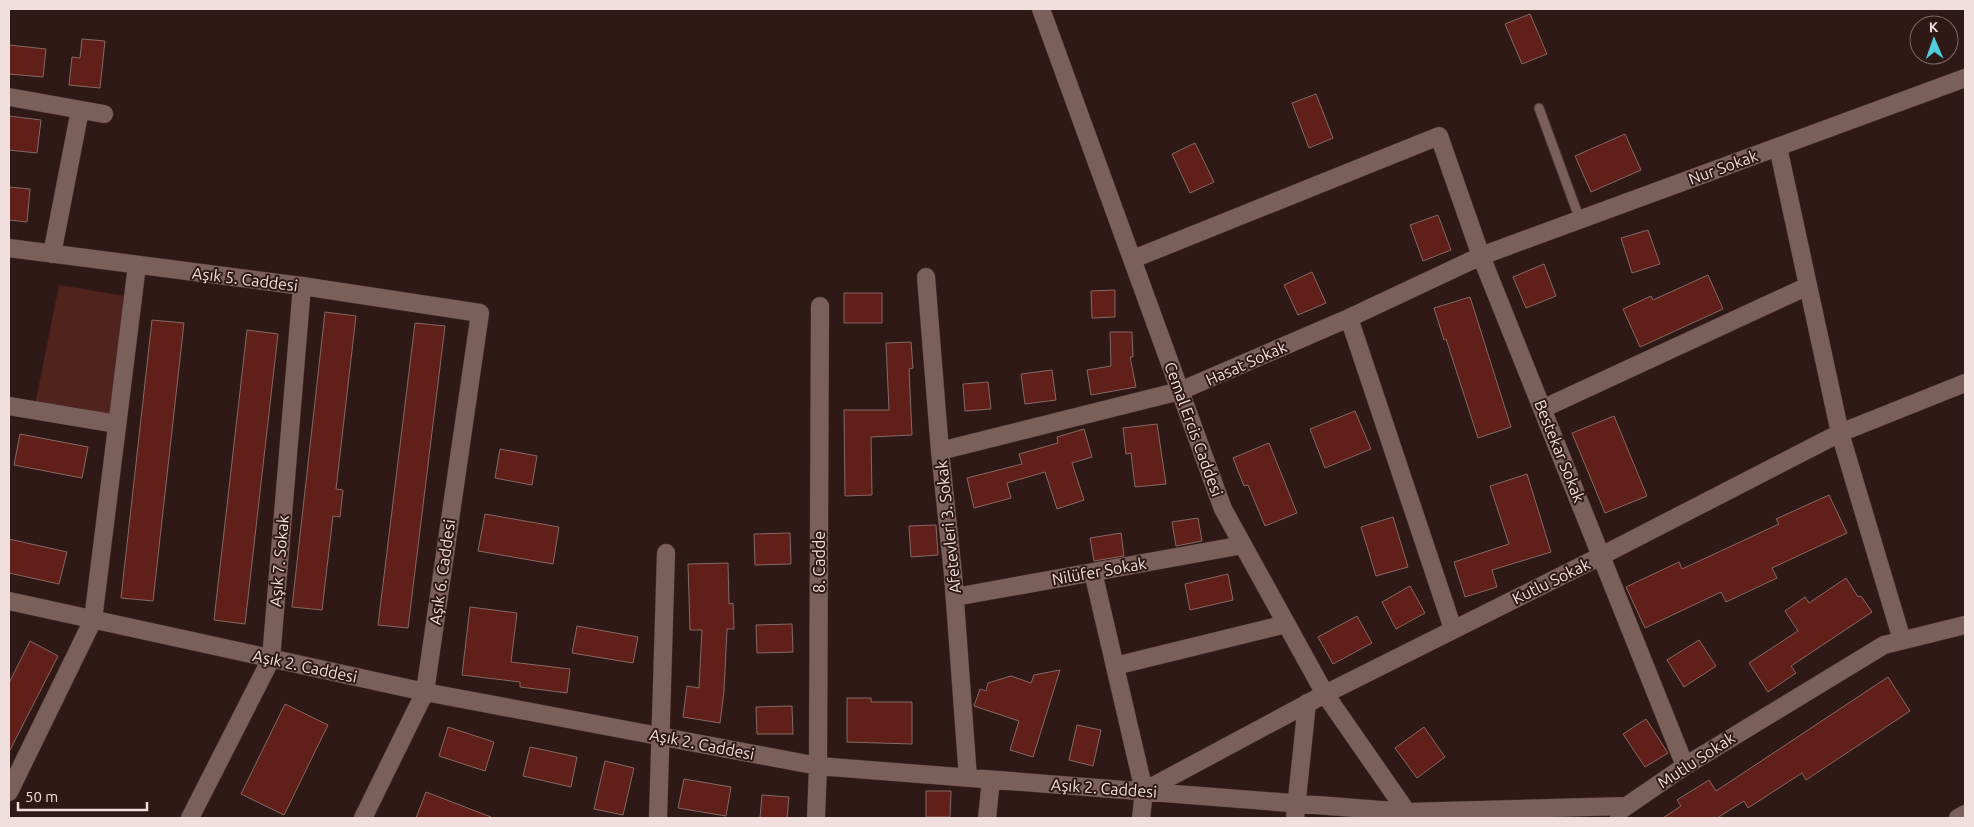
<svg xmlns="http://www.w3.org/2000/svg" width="1974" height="827" viewBox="0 0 1974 827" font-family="Ubuntu,sans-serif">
	<rect width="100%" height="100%" fill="#2f1916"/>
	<path fill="#50231d" d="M 59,285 L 131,297 L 120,428 L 34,410 Z"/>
	<path fill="#601f18" stroke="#856964" d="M 1530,14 L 1547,54 L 1522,64 L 1505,24 Z
		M 82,39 L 105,41 L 100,88 L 69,85 L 72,57 L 80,58 Z
		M 9,45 L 46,49 L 43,77 L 9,74 Z
		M 1316,94 L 1333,138 L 1309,148 L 1292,103 Z
		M 9,116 L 41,120 L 37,153 L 9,150 Z
		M 1625,134 L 1641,170 L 1591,192 L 1575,156 Z
		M 1195,143 L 1214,182 L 1190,193 L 1172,154 Z
		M 9,187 L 30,189 L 27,222 L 9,220 Z
		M 1438,215 L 1451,250 L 1423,261 L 1410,225 Z
		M 1648,230 L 1660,264 L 1632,273 L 1621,238 Z
		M 1544,264 L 1556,296 L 1526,308 L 1513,277 Z
		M 1312,272 L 1326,303 L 1298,315 L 1284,285 Z
		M 1708,275 L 1723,309 L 1640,347 L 1623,309 L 1651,296 L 1653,300 Z
		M 1115,290 L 1115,317 L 1092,318 L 1091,291 Z
		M 844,293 L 882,293 L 882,323 L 844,323 Z
		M 1470,297 L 1511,427 L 1478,438 L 1446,339 L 1444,340 L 1434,308 Z
		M 325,312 L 356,316 L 336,489 L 343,490 L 340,517 L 333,516 L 322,610 L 292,607 Z
		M 152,320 L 184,323 L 153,601 L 121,598 Z
		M 415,323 L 445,326 L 408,628 L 378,625 Z
		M 247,330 L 278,334 L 245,624 L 214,620 Z
		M 1110,332 L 1132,332 L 1133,357 L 1130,357 L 1136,387 L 1091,395 L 1087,370 L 1111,366 Z
		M 911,342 L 913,368 L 909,369 L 912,435 L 871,437 L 872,495 L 845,496 L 844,410 L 889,410 L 886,343 Z
		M 1052,370 L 1056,400 L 1025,404 L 1021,374 Z
		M 988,382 L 991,409 L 965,411 L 963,384 Z
		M 1355,411 L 1371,449 L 1325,468 L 1310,429 Z
		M 1614,416 L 1647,496 L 1605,513 L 1572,433 Z
		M 1157,424 L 1166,484 L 1135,487 L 1131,453 L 1126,454 L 1123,428 Z
		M 1084,429 L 1092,457 L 1072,463 L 1084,500 L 1057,509 L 1045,472 L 1007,483 L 1011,498 L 974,508 L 967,478 L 1022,464 L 1019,454 L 1058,443 L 1057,437 Z
		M 20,434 L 88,447 L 82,478 L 14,465 Z
		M 1269,443 L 1297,513 L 1265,526 L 1248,485 L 1244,486 L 1233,458 Z
		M 500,449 L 537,456 L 532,485 L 495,478 Z
		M 1527,474 L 1551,552 L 1492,570 L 1497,587 L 1465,597 L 1454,562 L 1509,544 L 1490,486 Z
		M 1829,495 L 1847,533 L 1772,568 L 1777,578 L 1726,602 L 1721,592 L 1645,628 L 1626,587 L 1679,562 L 1682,569 L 1779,524 L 1776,519 Z
		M 485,514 L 559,527 L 553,564 L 478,551 Z
		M 1393,517 L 1408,567 L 1376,576 L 1361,527 Z
		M 1198,518 L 1202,541 L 1176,546 L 1172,522 Z
		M 936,525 L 938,555 L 911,557 L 909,526 Z
		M 790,533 L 791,564 L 755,565 L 754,534 Z
		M 1121,533 L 1124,556 L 1094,561 L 1090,538 Z
		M 9,539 L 67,552 L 59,584 L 9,573 Z
		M 728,563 L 729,604 L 733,603 L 734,629 L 727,629 L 724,691 L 720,723 L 683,717 L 687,686 L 699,688 L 702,630 L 690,630 L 688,564 Z
		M 1228,574 L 1233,600 L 1190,610 L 1185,584 Z
		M 1846,578 L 1858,597 L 1861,596 L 1872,612 L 1791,666 L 1796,673 L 1768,692 L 1749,663 L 1798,631 L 1785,611 L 1805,597 L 1809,603 Z
		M 1410,586 L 1425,613 L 1396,629 L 1382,602 Z
		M 470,607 L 517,613 L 511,662 L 570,669 L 567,693 L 520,687 L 520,682 L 462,675 Z
		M 1357,616 L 1372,643 L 1333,664 L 1318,637 Z
		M 792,624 L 793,652 L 757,653 L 756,625 Z
		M 577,626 L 638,637 L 633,663 L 572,653 Z
		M 1699,640 L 1716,666 L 1684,687 L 1667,660 Z
		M 30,641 L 58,656 L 9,752 L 9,683 Z
		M 1060,670 L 1033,757 L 1010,750 L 1019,721 L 974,706 L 980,689 L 986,691 L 988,683 L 1011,676 L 1031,683 L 1034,675 Z
		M 1888,677 L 1910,711 L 1806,780 L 1802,773 L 1748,808 L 1744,801 L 1717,818 L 1663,818 L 1681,806 L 1677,800 L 1709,780 L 1716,791 Z
		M 847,698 L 871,698 L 871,702 L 912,702 L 912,744 L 847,742 Z
		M 285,704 L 328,725 L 284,815 L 241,794 Z
		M 792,706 L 793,734 L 757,734 L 756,707 Z
		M 1646,719 L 1668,753 L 1645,767 L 1623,734 Z
		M 1077,725 L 1101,730 L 1093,766 L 1069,760 Z
		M 448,727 L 494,742 L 485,771 L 439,756 Z
		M 1424,727 L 1445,757 L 1417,778 L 1395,748 Z
		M 530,747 L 577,757 L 571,787 L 523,776 Z
		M 605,761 L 634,768 L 623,815 L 594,809 Z
		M 684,779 L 731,787 L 726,816 L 678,808 Z
		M 926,791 L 951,791 L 950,817 L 926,817 Z
		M 426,792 L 491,817 L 491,818 L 416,818 Z
		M 762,795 L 789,797 L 787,818 L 760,818 Z"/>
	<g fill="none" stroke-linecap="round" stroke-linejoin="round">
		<defs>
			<path id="service" d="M 1539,108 L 1580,220"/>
			<path id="minor" d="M 1041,9 L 1223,509 L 1325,694 L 1411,818
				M 9,97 L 104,114
				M 1778,147 L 1840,433 L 1902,640
				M 9,248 L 302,286 L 480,313 L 425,692 L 363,818
				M 52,254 L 80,110
				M 1133,259 L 1439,136 L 1481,256 L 1685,766
				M 926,277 L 940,451 L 953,574 L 968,778
				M 1349,318 L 1453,629
				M 9,406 L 117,424
				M 1542,409 L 1808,286
				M 940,451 L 1180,391 L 1349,318 L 1481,256 L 1965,78
				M 1093,572 L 1144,791 L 1141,818
				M 955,597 L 1243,545
				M 9,601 L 425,692 L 818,766 L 1406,812 L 1627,806
				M 1115,666 L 1286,624
				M 1144,791 L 1325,694 L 1601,556 L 1840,433 L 1965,383
				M 9,792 L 93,620 L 137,265
				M 1618,812 L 1685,766 L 1884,645 L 1965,625
				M 190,818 L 271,659 L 302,286
				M 658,818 L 666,553
				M 816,818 L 818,766 L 820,306
				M 987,818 L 991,780
				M 1295,818 L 1307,703
				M 1958,818 L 1965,814"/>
		</defs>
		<use href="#service" stroke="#463433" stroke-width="11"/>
		<use href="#minor" stroke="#463433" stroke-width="19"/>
		<use href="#service" stroke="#7a5f5a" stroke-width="9"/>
		<use href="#minor" stroke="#7a5f5a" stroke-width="18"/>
	</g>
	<g text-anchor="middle" stroke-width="4" stroke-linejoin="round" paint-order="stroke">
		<g font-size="16" fill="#f0dfdc" stroke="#2f1916">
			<text transform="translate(1723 167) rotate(-20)" y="6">Nur Sokak</text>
			<text transform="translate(245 279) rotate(7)" y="6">Aşık 5. Caddesi</text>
			<text transform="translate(1246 363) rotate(-24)" y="6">Hasat Sokak</text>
			<text transform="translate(1194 429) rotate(70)" y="6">Cemal Ercis Caddesi</text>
			<text transform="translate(1560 451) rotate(68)" y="6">Bestekar Sokak</text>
			<text transform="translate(948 527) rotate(-96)" y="6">Afetevleri 3. Sokak</text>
			<text transform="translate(279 561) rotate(-85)" y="6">Aşık 7. Sokak</text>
			<text transform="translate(819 562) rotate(-90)" y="6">8. Cadde</text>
			<text transform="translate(1099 571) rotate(-10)" y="6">Nilüfer Sokak</text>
			<text transform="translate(442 572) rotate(-82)" y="6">Aşık 6. Caddesi</text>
			<text transform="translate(1551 581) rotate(-26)" y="6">Kutlu Sokak</text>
			<text transform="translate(305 666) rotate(12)" y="6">Aşık 2. Caddesi</text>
			<text transform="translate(702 744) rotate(11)" y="6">Aşık 2. Caddesi</text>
			<text transform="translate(1696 760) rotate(-33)" y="6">Mutlu Sokak</text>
			<text transform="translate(1104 788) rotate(4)" y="6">Aşık 2. Caddesi</text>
		</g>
	</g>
	<rect width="1974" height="827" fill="none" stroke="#f0dfdc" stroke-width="20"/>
	<g transform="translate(1934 40) rotate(358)"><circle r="24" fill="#2f1916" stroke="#7c6865"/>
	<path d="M0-4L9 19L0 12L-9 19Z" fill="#54cadd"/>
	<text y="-8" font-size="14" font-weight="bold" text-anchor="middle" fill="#f0dfdc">K</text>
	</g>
	<path d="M18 802v8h129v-8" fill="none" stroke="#f0dfdc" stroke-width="2.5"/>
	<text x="25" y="802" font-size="15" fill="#f0dfdc" stroke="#2f1916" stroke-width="4" paint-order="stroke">50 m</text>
</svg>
